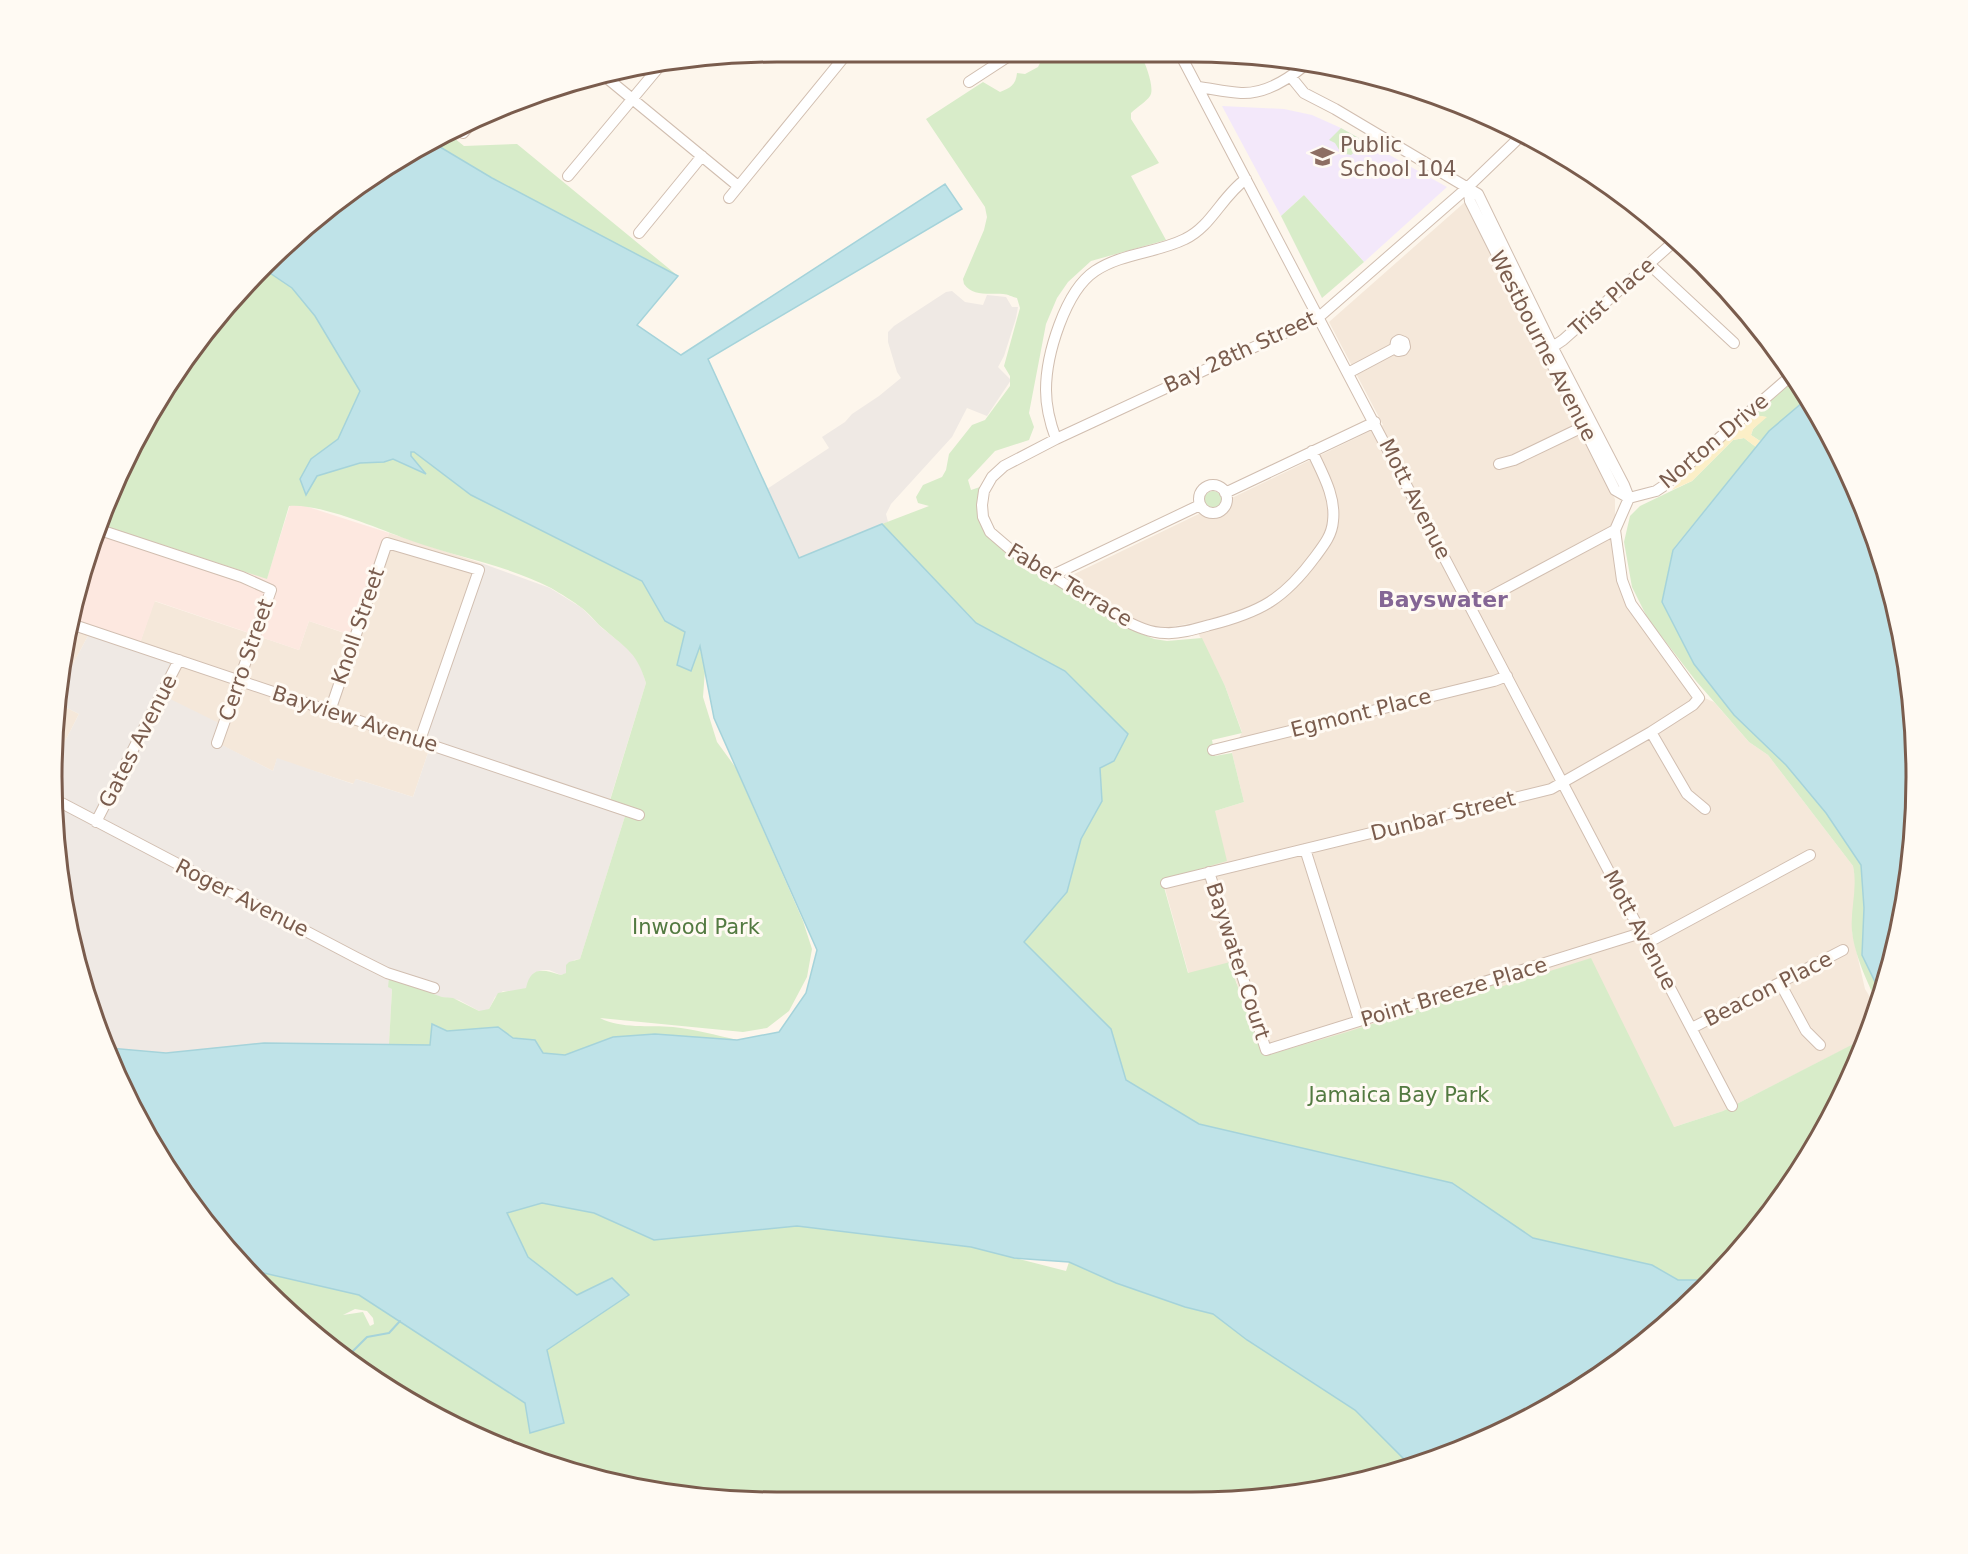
<svg xmlns="http://www.w3.org/2000/svg" width="1968" height="1554" viewBox="0 0 1968 1554" font-family="'DejaVu Sans',sans-serif">
	<rect width="100%" height="100%" fill="#fdf6ec"/>
	<path fill="#f5e8da" d="M 1465,202 L 1615,499 L 1615,547 L 1626,602 L 1693,693 L 1714,702 L 1749,742 L 1768,755 L 1853,866 L 1856,881 L 1852,932 L 1865,989 L 1870,997 L 1878,1003 L 1864,1039 L 1723,1111 L 1674,1127 L 1263,1061 L 1230,963 L 1189,975 L 1162,878 L 1215,811 L 1244,802 L 1232,753 L 1242,732 L 1225,686 L 1193,623 L 1164,628 L 1142,624 L 1124,616 L 1066,578 L 1383,425 L 1329,322 Z
		M 389,533 L 481,563 L 422,740 L 431,744 L 413,797 L 356,779 L 354,784 L 277,759 L 273,771 L 219,744 L 162,695 L 139,646 L 154,601 L 299,650 L 309,621 L 353,636 Z
		M 71,623 L 91,630 L 63,683 Z
		M 61,705 L 79,714 L 53,765 Z"/>
	<path fill="#fde8e0" d="M 290,505 L 302,505 L 389,533 L 354,636 L 309,621 L 299,650 L 155,601 L 139,646 L 71,623 L 76,589 L 102,525 L 267,578 Z"/>
	<path fill="#efe9e4" d="M 952,291 L 965,302 L 983,305 L 987,295 L 1006,297 L 1012,307 L 1018,307 L 1016,318 L 1004,356 L 998,367 L 1011,380 L 987,416 L 967,408 L 952,437 L 891,504 L 886,514 L 888,522 L 799,559 L 767,489 L 829,448 L 822,437 L 845,422 L 852,414 L 879,396 L 901,378 L 897,372 L 888,342 L 888,332 L 894,326 L 946,292 Z
		M 481,563 L 550,588 L 582,608 L 602,628 L 632,652 L 640,665 L 646,683 L 608,806 L 626,813 L 580,959 L 574,960 L 567,973 L 561,975 L 549,970 L 542,970 L 534,973 L 527,988 L 510,992 L 503,991 L 495,997 L 489,1009 L 485,1011 L 479,1011 L 459,1000 L 442,997 L 392,989 L 389,1044 L 264,1043 L 166,1053 L 110,1048 L 76,965 L 51,777 L 53,765 L 79,714 L 61,705 L 63,683 L 91,630 L 181,659 L 162,695 L 225,726 L 220,744 L 273,771 L 277,758 L 353,784 L 356,779 L 413,797 L 431,744 L 422,741 Z"/>
	<path fill="#f3e8fa" d="M 1222,106 L 1284,109 L 1312,115 L 1341,128 L 1447,187 L 1364,262 L 1304,195 L 1281,216 Z"/>
	<path fill="#d8ecc9" fill-rule="evenodd" d="M 1038,52 L 1145,52 L 1142,57 C 1146,65 1155,89 1150,96 C 1146,102 1137,107 1131,113 L 1131,119 L 1159,163 L 1131,176 L 1166,240 L 1091,261 L 1068,282 L 1057,298 L 1046,324 L 1029,413 L 1034,427 L 1029,440 L 995,451 L 968,480 L 971,490 L 983,486 L 989,537 L 995,543 L 1117,623 L 1154,639 L 1167,641 L 1202,638 L 1225,686 L 1242,733 L 1212,740 L 1215,756 L 1232,753 L 1244,802 L 1215,811 L 1227,861 L 1162,880 L 1188,973 L 1230,962 L 1236,982 L 1265,1056 L 1347,1032 L 1497,984 L 1503,986 L 1591,958 L 1674,1127 L 1723,1111 L 1865,1038 L 1842,1098 L 1767,1219 L 1709,1280 L 1678,1280 L 1652,1265 L 1533,1238 L 1452,1183 L 1199,1124 L 1126,1080 L 1111,1029 L 1024,942 L 1067,892 L 1081,839 L 1102,801 L 1100,768 L 1065,671 L 976,623 L 882,524 L 929,506 L 918,503 L 916,497 L 923,485 L 942,477 L 946,470 L 949,454 L 972,425 L 985,420 L 1010,386 L 1010,376 L 1004,366 L 1020,308 L 1017,298 C 1012,297 1008,294 1003,294 C 989,293 973,297 964,284 L 963,279 L 984,230 L 987,217 L 985,207 L 926,119 L 983,82 L 1000,92 C 1010,88 1016,85 1017,73 L 1025,74 L 1038,67 L 1042,59 Z
		M 1341,128 L 1366,142 L 1351,155 L 1341,153 L 1335,143 L 1329,140 Z
		M 449,134 L 464,146 L 517,144 L 678,276 L 639,322 L 414,148 Z
		M 1304,195 L 1364,262 L 1322,298 L 1281,216 Z
		M 261,267 L 292,288 L 315,316 L 360,391 L 338,439 L 311,459 L 306,494 L 317,476 L 360,463 L 383,462 L 393,459 L 426,474 L 411,456 L 411,452 L 414,452 L 471,495 L 642,581 L 665,621 L 685,632 L 699,644 L 705,670 L 703,697 L 717,742 L 736,768 L 803,921 L 812,949 L 807,977 L 789,1011 L 767,1028 L 743,1032 L 600,1018 C 621,1029 649,1025 673,1027 C 694,1029 716,1035 737,1040 L 655,1034 L 613,1037 L 565,1055 L 543,1053 L 535,1040 L 513,1038 L 498,1027 L 447,1031 L 432,1025 L 430,1045 L 389,1044 L 392,989 L 388,987 L 389,978 L 442,997 L 453,998 L 479,1011 L 489,1009 L 498,993 L 526,988 C 531,965 544,970 561,975 L 566,973 L 566,965 L 569,962 L 580,959 L 626,813 L 608,807 L 646,683 C 637,653 627,649 605,630 C 597,624 590,614 582,608 C 573,601 561,594 551,588 C 509,566 457,557 412,541 C 381,530 321,503 289,506 L 267,579 L 102,525 L 148,414 Z
		M 1796,379 L 1809,399 L 1760,441 L 1751,435 L 1753,429 L 1766,417 L 1754,415 Z
		M 1744,438 L 1756,447 L 1673,549 L 1662,602 L 1694,664 L 1734,715 L 1786,765 L 1826,813 L 1861,865 L 1864,908 L 1862,955 L 1881,994 L 1877,1002 C 1867,982 1854,953 1852,931 C 1850,909 1858,889 1853,866 L 1768,755 L 1749,742 L 1696,681 L 1648,619 L 1632,587 L 1624,542 L 1630,516 L 1640,506 L 1692,481 L 1733,440 Z
		M1204 500a9 9 0 1 1 18 0a9 9 0 1 1-18 0Z
		M 542,1203 L 594,1213 L 654,1240 L 797,1226 L 971,1247 L 1066,1271 L 1069,1262 L 1116,1283 L 1185,1307 L 1213,1314 L 1247,1340 L 1355,1410 L 1410,1465 L 1379,1478 L 1239,1501 L 777,1503 L 636,1489 L 499,1448 L 335,1353 L 246,1269 L 359,1295 L 525,1403 L 530,1432 L 564,1422 L 547,1351 L 612,1278 L 577,1295 L 528,1257 L 507,1213 ZM 355,1309 L 367,1311 L 373,1318 L 374,1324 L 370,1326 L 363,1312 L 343,1315 Z"/>
	<path fill="#fcefc7" d="M 1754,415 L 1767,417 L 1753,429 L 1751,435 L 1760,441 L 1756,447 L 1744,438 L 1733,440 L 1692,481 L 1672,490 L 1689,472 Z"/>
	<path fill="#bfe3e8" stroke="#a5d3da" stroke-width="1.5" d="M 430,141 L 492,178 L 678,276 L 637,325 L 681,355 L 945,184 L 962,209 L 708,359 L 799,558 L 882,524 L 976,623 L 1065,671 L 1128,734 L 1114,761 L 1100,768 L 1102,801 L 1081,839 L 1067,892 L 1024,942 L 1111,1029 L 1126,1080 L 1199,1124 L 1452,1183 L 1533,1238 L 1652,1265 L 1678,1280 L 1709,1280 L 1669,1323 L 1554,1406 L 1410,1465 L 1355,1410 L 1247,1340 L 1213,1314 L 1185,1307 L 1116,1283 L 1069,1262 L 1014,1258 L 971,1247 L 797,1226 L 654,1240 L 594,1213 L 542,1203 L 507,1213 L 528,1257 L 577,1295 L 612,1278 L 629,1295 L 547,1350 L 564,1423 L 530,1433 L 525,1403 L 359,1295 L 246,1269 L 231,1255 L 148,1140 L 110,1048 L 166,1053 L 264,1043 L 430,1045 L 432,1024 L 447,1031 L 498,1027 L 513,1038 L 535,1040 L 543,1053 L 565,1055 L 613,1037 L 655,1034 L 737,1040 L 779,1032 L 806,993 L 817,950 L 714,718 L 700,646 L 691,671 L 677,665 L 685,632 L 665,621 L 642,581 L 471,495 L 414,452 L 411,452 L 411,456 L 426,474 L 393,459 L 384,462 L 360,463 L 317,476 L 306,495 L 300,479 L 311,459 L 338,439 L 360,391 L 315,316 L 292,288 L 261,267 L 414,148 Z
		M 1809,397 L 1820,414 L 1879,544 L 1911,683 L 1915,825 L 1892,965 L 1881,994 L 1862,955 L 1864,908 L 1861,865 L 1826,813 L 1786,765 L 1734,715 L 1694,664 L 1662,602 L 1673,550 L 1769,431 Z"/>
	<g fill="none" stroke-linecap="round" stroke-linejoin="round">
		<path stroke="#a5d3da" stroke-width="2" d="M 347,1360 L 347,1357 L 367,1337 L 389,1333 L 400,1321"/>
		<defs>
			<path id="minor" d="M 1179,52 L 1732,1106
				M 602,74 L 738,186
				M 969,82 L 1015,52
				M 1199,87 C 1213,89 1227,92 1241,93 C 1264,94 1287,80 1304,66
				M 463,133 L 469,126
				M 568,176 L 659,67
				M 1468,187 L 1470,201 L 1615,490 L 1629,498
				M 729,198 L 849,51
				M 639,233 L 702,156
				M 1649,264 L 1734,343
				M 1548,350 L 1563,340 L 1677,239
				M 1348,373 L 1395,348 L 1398,351 L 1403,350 L 1405,347 L 1404,342 L 1399,340 L 1396,342 L 1395,348
				M 1056,439 C 1050,423 1046,407 1046,390 C 1046,355 1065,291 1095,271 C 1122,253 1157,253 1185,239 C 1211,227 1222,196 1246,179
				M 1312,451 C 1322,473 1336,496 1333,521 C 1332,535 1324,545 1315,557 C 1284,599 1261,612 1210,625 C 1196,629 1180,634 1165,633 C 1148,633 1132,624 1117,617 L 1011,550 L 990,532 L 983,517 L 982,505 L 984,491 L 992,477 L 1004,466 L 1056,439 L 1319,317 L 1468,187 L 1523,134
				M 1499,464 L 1514,460 L 1589,424
				M1199 499a14 14 0 1 1 28 0a14 14 0 1 1-28 0Z
				M 1225,493 L 1375,422
				M 1629,498 L 1656,491 L 1665,485 L 1793,374
				M 100,530 L 242,577 L 271,590 L 217,743
				M 1051,576 L 1200,505
				M 1471,607 L 1615,530
				M 71,624 L 639,815
				M 330,711 L 387,543 L 479,570 L 420,740
				M 1651,732 L 1687,794 L 1705,809
				M 1213,750 L 1494,681 L 1507,676
				M 54,799 L 357,958 L 387,973 L 434,988
				M 96,822 L 179,660
				M 1305,849 L 1359,1020
				M 1209,872 L 1266,1050 L 1641,933
				M 1166,883 L 1551,789 L 1651,732 L 1693,705 L 1699,698 L 1631,604 L 1622,580 L 1615,530 L 1629,498 L 1624,485 L 1553,348 L 1478,194 L 1335,109 L 1304,93 L 1291,77
				M 1647,943 L 1810,855
				M 1780,983 L 1806,1031 L 1820,1045
				M 1692,1028 L 1843,950"/>
		</defs>
		<use href="#minor" stroke="#d1beb0" stroke-width="12"/>
		<use href="#minor" stroke="#fff" stroke-width="10"/>
	</g>
	<defs>
		<symbol id="school-bare" viewBox="-9 -9 18 18"><path d="M0-5L7-2L0 1L-7-2ZM-4 1L0 2.5L4 1V4Q0 6-4 4Z" fill="#8d6e63" stroke="#fffaf3" stroke-width="2.5" paint-order="stroke"/></symbol>
	</defs>
	<g fill-rule="evenodd">
		<use href="#school-bare" x="1306" y="140" width="33" height="33"/>
	</g>
	<g text-anchor="middle" stroke-width="6" stroke-linejoin="round" paint-order="stroke">
		<g font-size="21" fill="#785e54" stroke="#fffaf3" text-anchor="start">
			<text x="1340" y="152">Public<tspan x="1340" dy="24">School 104</tspan></text>
		</g>
		<g font-size="21" fill="#7a5c4d" stroke="#fffaf3">
			<text transform="translate(1612 297) rotate(-42)" y="7">Trist Place</text>
			<text transform="translate(1543 346) rotate(63)" y="7">Westbourne Avenue</text>
			<text transform="translate(1240 352) rotate(-25)" y="7">Bay 28th Street</text>
			<text transform="translate(1714 441) rotate(-40)" y="7">Norton Drive</text>
			<text transform="translate(1415 499) rotate(63)" y="7">Mott Avenue</text>
			<text transform="translate(1070 585) rotate(31)" y="7">Faber Terrace</text>
			<text transform="translate(358 626) rotate(-71)" y="7">Knoll Street</text>
			<text transform="translate(246 660) rotate(-71)" y="7">Cerro Street</text>
			<text transform="translate(1361 713) rotate(-14)" y="7">Egmont Place</text>
			<text transform="translate(355 719) rotate(18)" y="7">Bayview Avenue</text>
			<text transform="translate(138 741) rotate(-63)" y="7">Gates Avenue</text>
			<text transform="translate(1443 816) rotate(-14)" y="7">Dunbar Street</text>
			<text transform="translate(242 898) rotate(27)" y="7">Roger Avenue</text>
			<text transform="translate(1640 930) rotate(62)" y="7">Mott Avenue</text>
			<text transform="translate(1238 961) rotate(72)" y="7">Baywater Court</text>
			<text transform="translate(1768 989) rotate(-27)" y="7">Beacon Place</text>
			<text transform="translate(1454 992) rotate(-17)" y="7">Point Breeze Place</text>
		</g>
		<g font-size="21" fill="#537a41" stroke="#fffaf3">
			<text x="696" y="934">Inwood Park</text>
			<text x="1399" y="1102">Jamaica Bay Park</text>
		</g>
		<g font-size="22" font-weight="bold" fill="#846695" stroke="#fffaf3">
			<text x="1443" y="607">Bayswater</text>
		</g>
	</g>
	<path d="M0 0H1968V1554H0ZM777 62H1191A715 715 0 0 1 1906 777V777A715 715 0 0 1 1191 1492H777A715 715 0 0 1 62 777V777A715 715 0 0 1 777 62Z" fill="#fffaf3" fill-rule="evenodd"/>
	<path fill="none" stroke="#7a5c4d" stroke-width="3" d="M777 62H1191A715 715 0 0 1 1906 777V777A715 715 0 0 1 1191 1492H777A715 715 0 0 1 62 777V777A715 715 0 0 1 777 62Z"/>
</svg>
